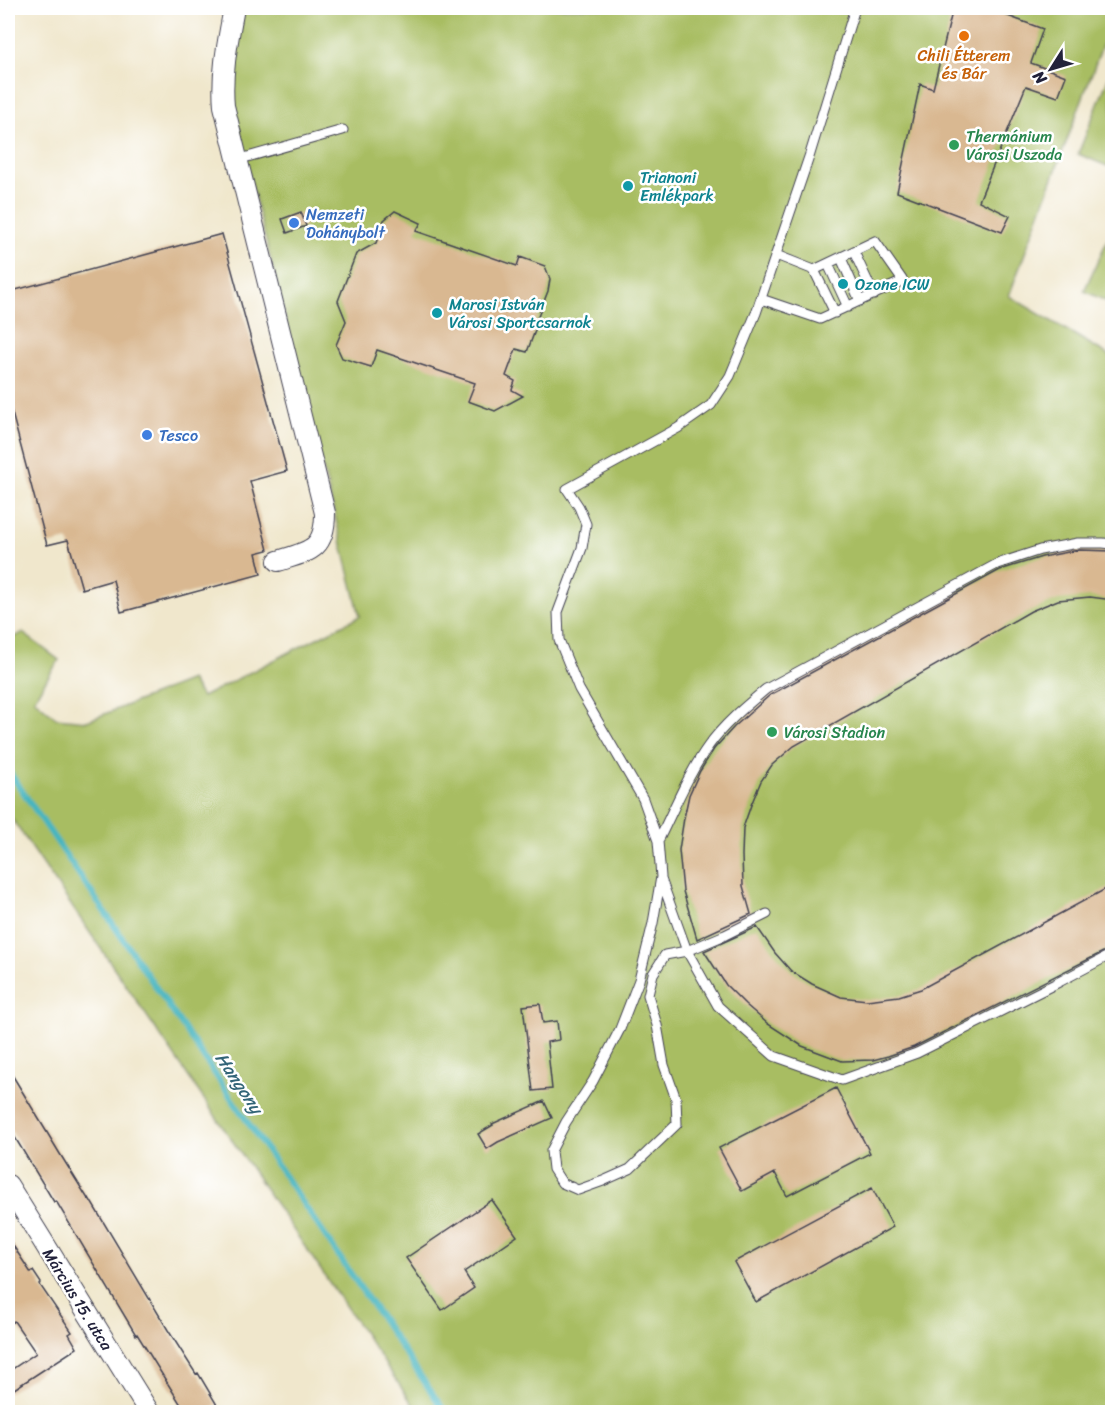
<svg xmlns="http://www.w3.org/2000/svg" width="1120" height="1420" viewBox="0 0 1120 1420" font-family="Sriracha,sans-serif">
	<rect width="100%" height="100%" fill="#fff"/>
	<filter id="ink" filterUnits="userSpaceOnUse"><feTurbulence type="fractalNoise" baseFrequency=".0167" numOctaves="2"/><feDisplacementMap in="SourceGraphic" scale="12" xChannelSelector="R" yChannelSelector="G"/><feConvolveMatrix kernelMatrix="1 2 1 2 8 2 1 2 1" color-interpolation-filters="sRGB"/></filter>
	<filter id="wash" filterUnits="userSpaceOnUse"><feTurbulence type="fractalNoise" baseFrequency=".008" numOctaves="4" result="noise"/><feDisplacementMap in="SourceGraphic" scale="24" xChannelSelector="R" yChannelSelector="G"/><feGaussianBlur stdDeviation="1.35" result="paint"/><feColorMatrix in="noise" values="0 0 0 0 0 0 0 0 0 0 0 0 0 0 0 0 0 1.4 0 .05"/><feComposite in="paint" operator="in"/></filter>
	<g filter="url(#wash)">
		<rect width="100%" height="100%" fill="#f0e7cc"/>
		<path fill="#a8bd62" stroke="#65704e" stroke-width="1.5" d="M 244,8 L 1112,8 L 1112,19 L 1009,296 L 1112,357 L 1112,1412 L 418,1412 L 8,813 L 8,639 L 23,633 L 59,660 L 34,699 L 56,718 L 87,721 L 191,680 L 202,697 L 360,616 L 232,106 L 231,74 Z
			M 1112,69 L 1112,168 L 1078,154 Z
			M 1111,232 L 1112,233 L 1112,304 L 1084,291 Z"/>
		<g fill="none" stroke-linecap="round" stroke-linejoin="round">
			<path stroke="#46b5c0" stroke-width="6" d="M 8,770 L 445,1412"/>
		</g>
		<g id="blocks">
			<path fill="#d9b891" d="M 953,8 L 972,8 L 988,13 L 989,9 L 1043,29 L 1031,63 L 1066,76 L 1058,97 L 1026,86 L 979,201 L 1010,216 L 1002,232 L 897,192 L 920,84 L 933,89 Z
				M 395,211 L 421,223 L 416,231 L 517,266 L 520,257 L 545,266 L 550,279 L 548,291 L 534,327 L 536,328 L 527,352 L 516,349 L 506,376 L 515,381 L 512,390 L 523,396 L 495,411 L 468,401 L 475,383 L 377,350 L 371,367 L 342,358 L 336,345 L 346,321 L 338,301 L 356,254 L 376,243 L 384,220 Z
				M 301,212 L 306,226 L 287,233 L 282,219 Z
				M 222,234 L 287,471 L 250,481 L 268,550 L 256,553 L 261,574 L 121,612 L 113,580 L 82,589 L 68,540 L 47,545 L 8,398 L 8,292 Z
				M 1079,550 L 1113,551 L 1113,600 L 1090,597 L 1058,600 L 1031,611 L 794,746 L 772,765 L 761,781 L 751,805 L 743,828 L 742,855 L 743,886 L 751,914 L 697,939 L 683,891 L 679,850 L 684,818 L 689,795 L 700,771 L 714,749 L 734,727 L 770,695 L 1000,570 L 1042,557 Z
				M 1113,885 L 1113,947 L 914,1047 L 888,1056 L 873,1060 L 842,1061 L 802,1046 L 768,1024 L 745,1004 L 726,985 L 704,951 L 757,927 L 775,953 L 791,971 L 812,984 L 841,997 L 867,1000 L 899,996 L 921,989 Z
				M 540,1004 L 543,1023 L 557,1021 L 559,1040 L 547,1042 L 552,1089 L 533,1091 L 523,1006 Z
				M 8,1068 L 60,1154 L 88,1199 L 89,1198 L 168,1330 L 196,1374 L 198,1373 L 217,1405 L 206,1413 L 186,1413 L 137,1334 L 136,1335 L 56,1201 L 54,1202 L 8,1126 Z
				M 836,1088 L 870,1153 L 787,1196 L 775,1173 L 742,1191 L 719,1148 Z
				M 544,1101 L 552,1118 L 498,1142 L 487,1149 L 478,1134 L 493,1125 L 492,1124 Z
				M 872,1188 L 893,1227 L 756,1302 L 734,1262 Z
				M 492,1200 L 517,1236 L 464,1272 L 474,1288 L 442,1310 L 406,1258 Z
				M 8,1238 L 31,1273 L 33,1271 L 41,1283 L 40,1285 L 72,1332 L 69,1334 L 77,1348 L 8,1393 L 8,1372 L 36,1353 L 14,1321 L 8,1325 Z"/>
		</g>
	</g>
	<g filter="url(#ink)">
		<use href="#blocks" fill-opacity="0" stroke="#414051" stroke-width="1.5"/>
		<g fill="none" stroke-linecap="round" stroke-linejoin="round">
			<defs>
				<path id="service" d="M 237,160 L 343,130
					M 854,252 L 874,295
					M 841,258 L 860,301
					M 828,264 L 848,307
					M 814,270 L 835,313
					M 761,299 L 820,319 L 903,281 L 875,241 L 814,270 L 776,255
					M 658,841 C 674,809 688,774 709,745 C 725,723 746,706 766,689 L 997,564 L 1040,550 L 1078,543 L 1103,543 L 1112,544
					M 661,879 L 687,951 L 718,1006 L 774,1056 L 842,1080 L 917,1053 L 1059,982 L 1112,954
					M 767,914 L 725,935 L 687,951 L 665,955 L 653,974 L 648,995 L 657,1025 L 664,1065 L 676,1099 L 677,1124 L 630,1169 L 603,1181 L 578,1190 L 562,1183 L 553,1169 L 551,1151 L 566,1122 L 593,1081 L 620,1029 L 639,980 L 653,923 L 661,877 L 658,841 L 643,799 L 579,689 L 559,640 L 558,612 L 582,548 L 586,524 L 579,507 L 567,489 L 678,428 L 711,405 L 730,376 L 756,313 L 810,154 L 855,8"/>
				<path id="minor" d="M 234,8 C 228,40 221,73 224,106 L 325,513 C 325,550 310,551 278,561
					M 8,1185 L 149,1412"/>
			</defs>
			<use href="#service" stroke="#414051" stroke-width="11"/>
			<use href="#minor" stroke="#414051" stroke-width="22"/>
			<use href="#service" stroke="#fff" stroke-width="9"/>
			<use href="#minor" stroke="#fff" stroke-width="20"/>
		</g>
	</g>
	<circle fill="#e8710a" stroke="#fff" stroke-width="2" cx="964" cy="36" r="6"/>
	<g fill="#2e9e5b" stroke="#fff" stroke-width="2">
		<circle cx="954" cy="145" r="6"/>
		<circle cx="772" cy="732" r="6"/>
	</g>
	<g fill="#0f9aa8" stroke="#fff" stroke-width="2">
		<circle cx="628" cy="186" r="6"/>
		<circle cx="843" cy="284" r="6"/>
		<circle cx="437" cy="313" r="6"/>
	</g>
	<g fill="#3f7fe0" stroke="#fff" stroke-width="2">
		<circle cx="294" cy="223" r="6"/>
		<circle cx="147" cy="435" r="6"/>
	</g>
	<g text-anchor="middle" stroke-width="5" stroke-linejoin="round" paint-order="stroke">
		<g font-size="16" fill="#c56008" stroke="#fff">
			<text x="964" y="61">Chili Étterem<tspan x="964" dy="18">és Bár</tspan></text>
		</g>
		<g font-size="16" fill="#27864d" stroke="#fff" text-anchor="start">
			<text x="966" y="142">Thermánium<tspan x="966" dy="18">Városi Uszoda</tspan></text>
			<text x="784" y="738">Városi Stadion</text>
		</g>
		<g font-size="16" fill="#0d838f" stroke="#fff" text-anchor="start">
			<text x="640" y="183">Trianoni<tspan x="640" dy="18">Emlékpark</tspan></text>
			<text x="855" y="290">Ozone ICW</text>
			<text x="449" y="310">Marosi István<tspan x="449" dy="18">Városi Sportcsarnok</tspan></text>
		</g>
		<g font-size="16" fill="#366cbe" stroke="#fff" text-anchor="start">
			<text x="306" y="220">Nemzeti<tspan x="306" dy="18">Dohánybolt</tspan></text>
			<text x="159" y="441">Tesco</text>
		</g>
		<g font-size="16" fill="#22223b" stroke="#fff">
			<text transform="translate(78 1299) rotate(58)" y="6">Március 15. utca</text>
		</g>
		<g font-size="18" font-style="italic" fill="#326477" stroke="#fff">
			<text transform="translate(239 1083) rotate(56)" y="6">Hangony</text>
		</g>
	</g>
	<rect width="1120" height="1420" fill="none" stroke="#fff" stroke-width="30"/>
	<g transform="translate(1051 69) rotate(233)" stroke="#ffffff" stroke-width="4.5" paint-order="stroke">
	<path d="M0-4.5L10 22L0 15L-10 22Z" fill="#22223b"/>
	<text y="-9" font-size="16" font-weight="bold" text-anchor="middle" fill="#22223b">N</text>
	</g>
</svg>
